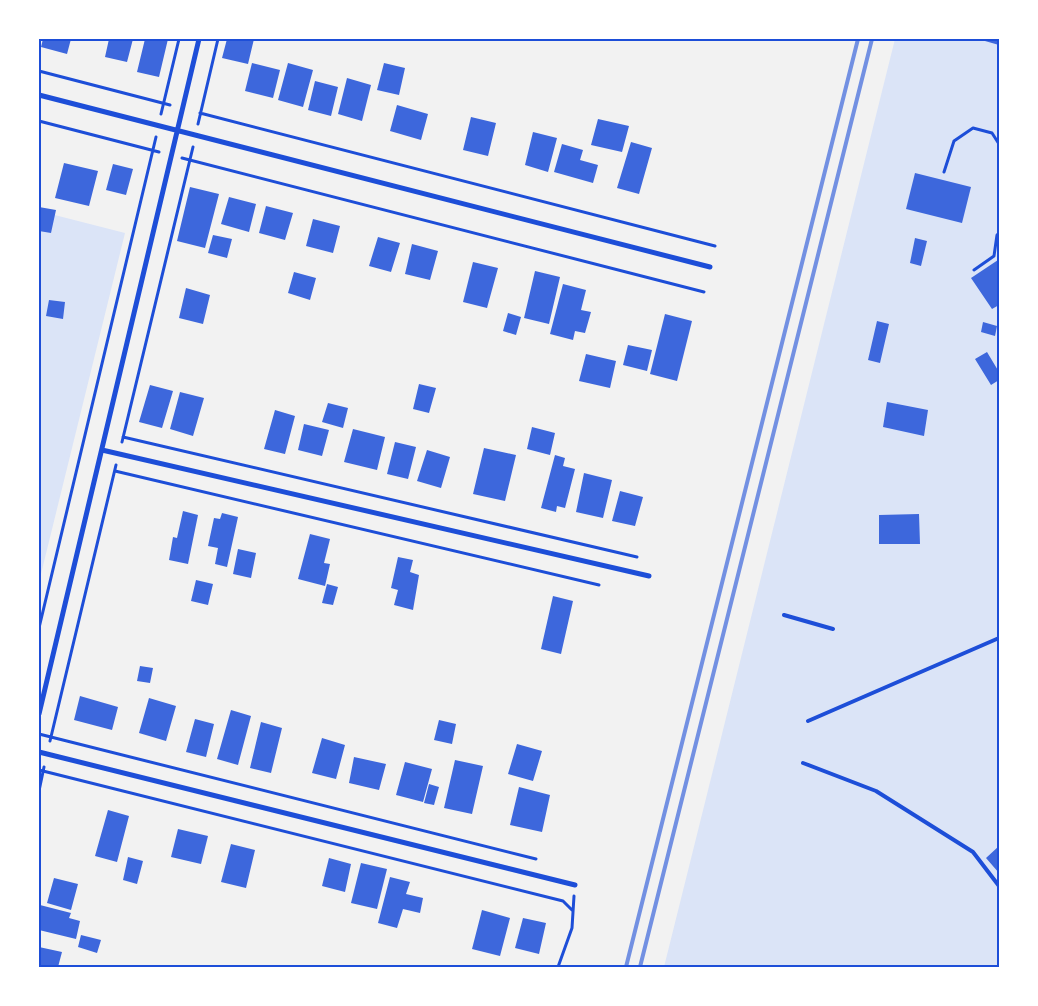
<svg xmlns="http://www.w3.org/2000/svg" width="1038" height="1006" viewBox="0 0 1038 1006" font-family="Poppins,sans-serif">
	<rect width="100%" height="100%" fill="#f2f2f2"/>
	<path fill="#dbe4f7" d="M 895,39 L 999,39 L 999,967 L 664,967 Z
		M 39,211 L 125,233 L 39,582 Z"/>
	<path fill="#3d67dc" d="M 43,39 L 71,39 L 67,54 L 41,47 Z
		M 109,39 L 133,39 L 127,62 L 105,57 Z
		M 145,39 L 168,39 L 159,77 L 137,72 Z
		M 227,39 L 254,39 L 248,64 L 222,58 Z
		M 978,39 L 999,39 L 999,45 Z
		M 252,63 L 280,70 L 273,98 L 245,91 Z
		M 288,63 L 313,70 L 303,107 L 278,100 Z
		M 384,63 L 405,68 L 399,95 L 377,90 Z
		M 347,78 L 371,85 L 362,121 L 338,114 Z
		M 315,81 L 338,87 L 331,116 L 308,110 Z
		M 397,105 L 428,114 L 421,140 L 390,131 Z
		M 471,117 L 496,123 L 488,156 L 463,150 Z
		M 598,119 L 629,126 L 622,152 L 591,145 Z
		M 533,132 L 557,138 L 548,172 L 525,165 Z
		M 631,142 L 652,148 L 639,194 L 617,188 Z
		M 562,144 L 583,150 L 580,160 L 598,165 L 593,183 L 554,172 Z
		M 64,163 L 98,171 L 89,206 L 55,198 Z
		M 113,164 L 133,169 L 126,195 L 106,190 Z
		M 915,173 L 971,187 L 962,223 L 906,209 Z
		M 190,187 L 219,194 L 205,248 L 177,241 Z
		M 229,197 L 256,204 L 249,232 L 221,224 Z
		M 266,206 L 293,213 L 285,240 L 259,233 Z
		M 39,207 L 56,210 L 51,233 L 39,231 Z
		M 313,219 L 340,226 L 333,253 L 306,246 Z
		M 213,235 L 232,239 L 227,258 L 208,253 Z
		M 378,237 L 400,243 L 391,272 L 369,266 Z
		M 915,238 L 927,241 L 921,266 L 910,263 Z
		M 412,244 L 438,251 L 430,280 L 405,274 Z
		M 998,260 L 999,305 L 992,309 L 971,278 Z
		M 473,262 L 498,268 L 487,308 L 463,302 Z
		M 535,271 L 560,277 L 549,324 L 524,318 Z
		M 294,272 L 316,278 L 310,300 L 288,293 Z
		M 563,284 L 586,290 L 581,310 L 591,312 L 585,333 L 575,331 L 573,340 L 550,334 Z
		M 186,288 L 210,295 L 203,324 L 179,318 Z
		M 49,300 L 65,302 L 63,319 L 46,316 Z
		M 508,313 L 521,317 L 516,335 L 503,331 Z
		M 665,314 L 692,321 L 677,381 L 650,374 Z
		M 877,321 L 889,324 L 880,363 L 868,360 Z
		M 983,322 L 997,326 L 995,336 L 981,332 Z
		M 628,345 L 652,350 L 647,371 L 623,365 Z
		M 987,352 L 999,372 L 999,380 L 991,385 L 975,359 Z
		M 586,354 L 616,361 L 610,388 L 579,381 Z
		M 419,384 L 436,388 L 429,413 L 413,409 Z
		M 150,385 L 173,391 L 162,428 L 139,422 Z
		M 180,392 L 204,398 L 193,436 L 170,429 Z
		M 887,402 L 928,410 L 924,436 L 883,427 Z
		M 328,403 L 348,408 L 343,428 L 322,422 Z
		M 275,410 L 295,416 L 285,454 L 264,449 Z
		M 304,424 L 329,430 L 322,456 L 298,450 Z
		M 532,427 L 555,433 L 550,455 L 527,449 Z
		M 353,429 L 385,437 L 377,470 L 344,462 Z
		M 395,442 L 416,447 L 408,479 L 387,474 Z
		M 484,448 L 516,455 L 505,501 L 473,494 Z
		M 427,450 L 450,457 L 441,488 L 417,481 Z
		M 555,455 L 565,458 L 563,466 L 575,469 L 565,508 L 557,506 L 556,512 L 541,508 Z
		M 584,473 L 612,480 L 603,518 L 576,512 Z
		M 620,491 L 643,497 L 635,526 L 612,521 Z
		M 183,511 L 198,515 L 188,564 L 169,560 L 173,537 L 177,538 Z
		M 222,513 L 238,517 L 227,567 L 215,564 L 218,548 L 208,546 L 214,518 L 220,519 Z
		M 919,514 L 920,544 L 879,544 L 879,515 Z
		M 310,534 L 330,539 L 324,563 L 330,564 L 325,586 L 298,579 Z
		M 238,549 L 256,553 L 251,578 L 233,574 Z
		M 398,557 L 413,560 L 410,572 L 419,575 L 413,610 L 394,605 L 398,590 L 391,588 Z
		M 196,580 L 213,584 L 208,605 L 191,601 Z
		M 327,584 L 338,587 L 333,605 L 322,603 Z
		M 553,596 L 573,601 L 561,654 L 541,649 Z
		M 140,666 L 153,668 L 150,683 L 137,681 Z
		M 80,696 L 118,707 L 112,730 L 74,720 Z
		M 149,698 L 176,706 L 166,741 L 139,733 Z
		M 231,710 L 251,716 L 238,765 L 217,759 Z
		M 195,719 L 214,724 L 206,757 L 186,752 Z
		M 439,720 L 456,724 L 452,744 L 434,740 Z
		M 261,722 L 282,728 L 271,773 L 250,768 Z
		M 322,738 L 345,745 L 336,779 L 312,773 Z
		M 517,744 L 542,751 L 533,781 L 508,774 Z
		M 354,757 L 386,764 L 379,790 L 349,783 Z
		M 455,760 L 483,766 L 472,814 L 444,808 Z
		M 405,762 L 432,769 L 423,802 L 396,795 Z
		M 429,784 L 439,787 L 434,805 L 424,803 Z
		M 519,787 L 550,795 L 542,832 L 510,825 Z
		M 108,810 L 129,816 L 117,862 L 95,856 Z
		M 178,829 L 208,836 L 201,864 L 171,857 Z
		M 231,844 L 255,850 L 246,888 L 221,882 Z
		M 999,846 L 999,873 L 986,858 Z
		M 128,857 L 143,861 L 137,884 L 123,880 Z
		M 329,858 L 351,864 L 345,892 L 322,886 Z
		M 361,863 L 387,869 L 377,909 L 351,903 Z
		M 390,877 L 410,882 L 406,894 L 423,898 L 420,913 L 403,909 L 397,928 L 378,923 Z
		M 54,878 L 78,884 L 71,910 L 47,903 Z
		M 40,905 L 71,913 L 69,918 L 80,921 L 76,939 L 39,930 Z
		M 482,910 L 510,918 L 500,956 L 472,949 Z
		M 523,918 L 546,923 L 539,954 L 515,948 Z
		M 81,935 L 101,940 L 97,953 L 78,947 Z
		M 39,947 L 62,952 L 58,967 L 39,967 Z"/>
	<g fill="none" stroke-linecap="round" stroke-linejoin="round">
		<path stroke="#1d4ed8" stroke-width="3" d="M 39,71 L 170,105
			M 200,113 L 715,246
			M 161,114 L 179,39
			M 39,121 L 159,152
			M 198,124 L 218,39
			M 182,158 L 704,292
			M 944,172 L 954,141 L 973,128 L 992,133 L 999,144
			M 974,270 L 994,256 L 997,235 L 999,233
			M 123,437 L 637,557
			M 122,442 L 193,147
			M 115,471 L 599,585
			M 39,628 L 156,137
			M 39,734 L 536,859
			M 50,741 L 116,465
			M 39,770 L 563,901 L 573,911
			M 39,791 L 44,767
			M 558,967 L 572,928 L 574,896"/>
		<path stroke="#1d4ed8" stroke-width="4" d="M 784,615 L 833,629
			M 808,721 L 999,638
			M 803,763 L 876,791 L 973,852 L 999,886"/>
		<path stroke="#1d4ed8" stroke-width="5" d="M 39,95 L 710,267
			M 102,450 L 649,576
			M 39,714 L 199,39
			M 39,752 L 575,885"/>
		<path stroke="#7290e2" stroke-width="4" d="M 626,967 L 858,39
			M 640,967 L 872,39"/>
	</g>
	<rect width="1038" height="1006" fill="none" stroke="#ffffff" stroke-width="80"/>
	<rect x="40" y="40" width="958" height="926" fill="none" stroke="#1d4ed8" stroke-width="2"/>
</svg>
